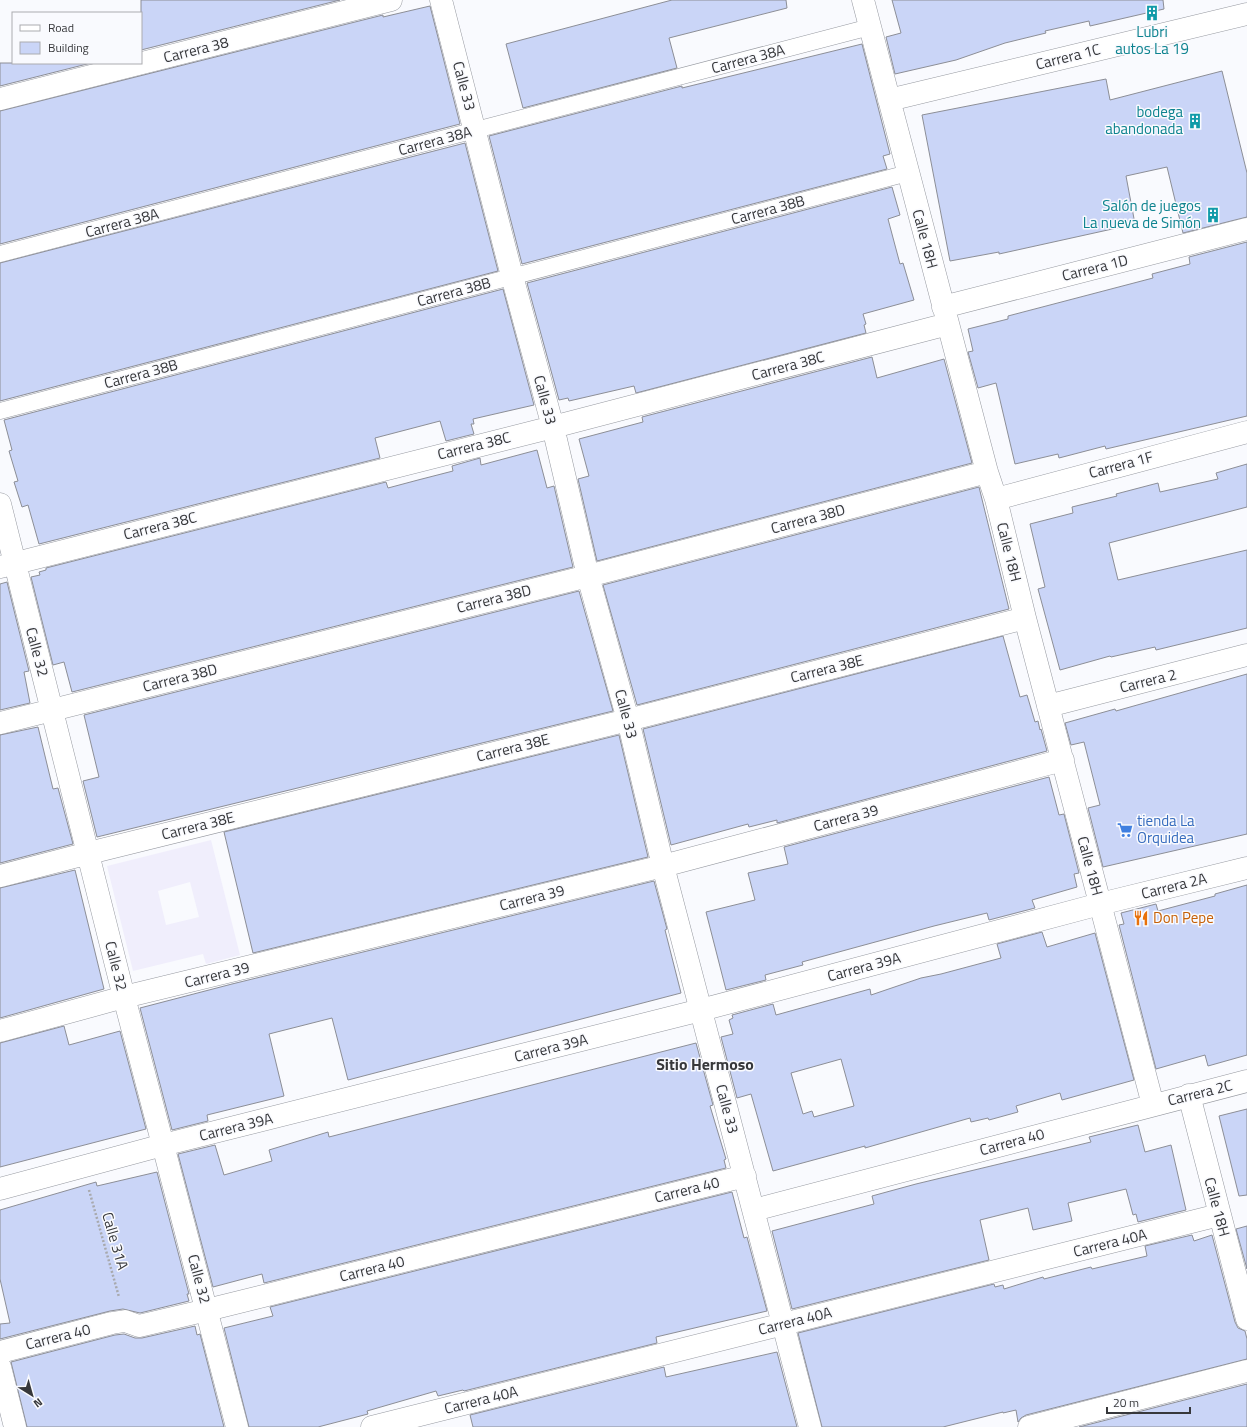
<svg xmlns="http://www.w3.org/2000/svg" width="1247" height="1427" viewBox="0 0 1247 1427" font-family="'Titillium Web',sans-serif">
	<rect width="100%" height="100%" fill="#f9fafe"/>
	<path fill="#f0eefc" fill-rule="evenodd" d="M 211,840 L 240,955 L 206,964 L 203,954 L 133,971 L 107,866 ZM 190,882 L 199,917 L 166,925 L 158,891 Z"/>
	<path fill="#cad5f7" stroke="#8c8e96" fill-rule="evenodd" d="M 141,0 L 340,0 L 141,50 Z
		M 672,0 L 786,0 L 787,8 L 669,38 L 677,68 L 523,108 L 506,44 Z
		M 892,0 L 1163,0 L 1164,9 L 1090,26 L 1089,21 L 1045,31 L 1046,33 L 1005,43 L 956,60 L 895,74 L 886,37 L 901,33 Z
		M 430,6 L 460,124 L 0,244 L 0,111 L 383,15 L 383,17 Z
		M 862,44 L 890,154 L 883,156 L 887,169 L 522,264 L 489,136 L 682,86 L 682,88 Z
		M 0,63 L 91,63 L 0,86 Z
		M 1222,71 L 1247,173 L 1247,217 L 1183,233 L 1167,167 L 1126,176 L 1135,224 L 999,254 L 999,252 L 950,261 L 922,115 L 1106,79 L 1110,100 Z
		M 465,143 L 498,271 L 0,401 L 0,263 Z
		M 892,187 L 900,215 L 888,219 L 900,264 L 903,263 L 914,300 L 863,314 L 866,324 L 864,325 L 866,333 L 636,393 L 634,386 L 569,401 L 568,398 L 559,400 L 527,283 Z
		M 1247,242 L 1247,416 L 1106,449 L 1105,446 L 1059,458 L 1058,454 L 1015,464 L 996,383 L 978,388 L 968,352 L 973,351 L 968,329 L 1008,319 L 1008,316 L 1153,278 L 1152,274 L 1190,264 L 1189,257 Z
		M 503,289 L 534,405 L 473,419 L 474,424 L 471,424 L 474,434 L 446,441 L 440,421 L 375,438 L 380,458 L 39,544 L 28,505 L 22,507 L 14,482 L 18,481 L 9,451 L 12,450 L 4,420 Z
		M 872,357 L 877,378 L 944,359 L 972,463 L 597,561 L 578,479 L 589,476 L 579,439 L 643,422 L 642,417 Z
		M 537,450 L 547,488 L 554,486 L 573,567 L 72,692 L 64,662 L 53,665 L 31,577 L 40,575 L 39,572 L 46,570 L 46,568 L 386,482 L 388,488 L 418,480 L 453,471 L 452,466 L 480,458 L 481,465 Z
		M 1247,464 L 1247,507 L 1109,543 L 1118,580 L 1247,550 L 1247,628 L 1156,650 L 1155,647 L 1111,657 L 1110,656 L 1060,670 L 1038,589 L 1045,587 L 1030,524 L 1073,513 L 1072,507 L 1117,496 L 1116,494 L 1158,483 L 1160,492 L 1218,479 L 1216,473 Z
		M 979,487 L 1009,609 L 637,705 L 603,585 Z
		M 7,582 L 29,671 L 24,672 L 30,703 L 0,710 L 0,584 Z
		M 579,591 L 613,711 L 97,837 L 83,781 L 99,777 L 84,715 Z
		M 1003,636 L 1020,697 L 1027,695 L 1035,722 L 1038,721 L 1040,730 L 1041,729 L 1047,751 L 777,823 L 777,820 L 749,827 L 748,824 L 671,845 L 643,729 Z
		M 1247,674 L 1247,834 L 1103,867 L 1088,808 L 1100,805 L 1084,742 L 1071,745 L 1065,723 L 1115,709 L 1116,711 Z
		M 38,727 L 53,789 L 58,788 L 73,844 L 0,863 L 0,735 Z
		M 619,735 L 648,857 L 253,953 L 224,832 Z
		M 1049,777 L 1059,815 L 1064,814 L 1079,873 L 1074,874 L 1077,887 L 1032,900 L 1035,908 L 989,920 L 987,913 L 934,926 L 802,962 L 803,965 L 765,975 L 766,980 L 726,990 L 706,912 L 755,900 L 748,873 L 788,864 L 784,847 Z
		M 75,870 L 104,989 L 0,1018 L 0,888 Z
		M 654,881 L 667,929 L 665,930 L 681,993 L 348,1080 L 332,1018 L 269,1034 L 284,1096 L 207,1115 L 208,1121 L 172,1130 L 140,1008 L 232,984 Z
		M 1247,885 L 1247,1055 L 1208,1066 L 1205,1055 L 1156,1069 L 1119,925 L 1124,924 L 1121,913 L 1156,904 L 1158,911 L 1215,896 L 1215,894 Z
		M 1042,932 L 1047,947 L 1095,933 L 1134,1080 L 1062,1100 L 1060,1093 L 1016,1106 L 1018,1112 L 989,1120 L 988,1118 L 971,1122 L 970,1118 L 865,1148 L 865,1146 L 773,1171 L 751,1094 L 737,1098 L 721,1037 L 733,1034 L 729,1020 L 733,1018 L 732,1015 L 773,1004 L 776,1015 L 870,989 L 871,995 L 921,978 L 941,974 L 1001,958 L 997,944 ZM 841,1059 L 854,1106 L 814,1117 L 812,1111 L 803,1114 L 791,1073 Z
		M 64,1026 L 69,1045 L 120,1031 L 146,1129 L 0,1167 L 0,1043 Z
		M 696,1043 L 713,1105 L 710,1106 L 726,1159 L 724,1160 L 726,1168 L 264,1283 L 262,1274 L 213,1287 L 178,1154 L 215,1145 L 224,1175 L 272,1161 L 269,1150 L 328,1132 L 329,1137 Z
		M 1247,1109 L 1247,1195 L 1239,1196 L 1219,1116 Z
		M 1138,1125 L 1145,1152 L 1171,1145 L 1186,1210 L 1138,1222 L 1136,1214 L 1133,1215 L 1126,1189 L 1068,1203 L 1072,1221 L 1033,1230 L 1028,1208 L 980,1220 L 989,1260 L 792,1309 L 772,1231 L 874,1204 L 872,1196 L 916,1184 L 1091,1142 L 1089,1137 Z
		M 157,1172 L 189,1294 L 187,1294 L 189,1301 L 140,1313 L 123,1309 L 110,1311 L 0,1339 L 0,1324 L 10,1323 L 0,1279 L 0,1210 L 96,1182 L 97,1186 Z
		M 732,1192 L 744,1238 L 747,1237 L 767,1311 L 656,1337 L 657,1343 L 464,1391 L 463,1390 L 438,1396 L 436,1391 L 367,1411 L 368,1414 L 318,1427 L 249,1427 L 224,1328 L 273,1316 L 270,1307 Z
		M 1247,1226 L 1247,1269 L 1236,1229 Z
		M 1192,1235 L 1194,1241 L 1212,1235 L 1235,1322 L 1238,1328 L 1245,1331 L 1247,1339 L 1247,1359 L 1026,1415 L 1021,1418 L 1018,1422 L 1016,1410 L 1003,1413 L 1003,1412 L 943,1427 L 822,1427 L 798,1333 L 994,1284 L 995,1287 L 1003,1285 L 1004,1289 L 1043,1277 L 1044,1279 L 1091,1267 L 1092,1269 L 1147,1256 L 1145,1246 Z
		M 195,1326 L 197,1335 L 200,1334 L 224,1427 L 27,1427 L 11,1362 L 115,1335 L 124,1334 L 135,1338 L 142,1338 Z
		M 777,1352 L 797,1427 L 473,1427 L 470,1415 L 664,1367 L 666,1377 Z
		M 1247,1384 L 1247,1427 L 1079,1427 Z"/>
	<g fill="none" stroke-linecap="round" stroke-linejoin="round">
		<defs>
			<path id="pedestrian" d="M 0,254 L 870,27
				M 0,411 L 908,173"/>
			<path id="minor" d="M 441,0 L 512,276 L 553,427 L 588,576 L 628,720 L 663,866 L 810,1427
				M 863,0 L 987,472 L 996,499 L 1025,618 L 1153,1105
				M 0,99 L 391,0
				M 889,100 L 1247,14
				M 943,307 L 1247,229
				M 996,499 L 1247,432
				M 0,504 L 124,997 L 163,1145
				M 0,567 L 553,427 L 948,324
				M 1048,706 L 1247,655
				M 0,723 L 588,576 L 987,472
				M 0,876 L 89,853 L 628,720 L 1025,618
				M 0,1031 L 124,997 L 663,866 L 1063,760
				M 1189,1095 L 1247,1319
				M 754,1210 L 1247,1081
				M 0,1352 L 112,1323 L 125,1321 L 139,1326 L 207,1310 L 745,1176
				M 0,1367 L 15,1427
				M 372,1427 L 1219,1215
				M 1029,1427 L 1247,1371"/>
			<path id="tertiary" d="M 163,1145 L 237,1427
				M 0,1189 L 163,1145 L 701,1010 L 1100,904 L 1247,868"/>
		</defs>
		<use href="#pedestrian" stroke="#979aa1" stroke-width="17"/>
		<use href="#minor" stroke="#979aa1" stroke-width="23"/>
		<use href="#tertiary" stroke="#979aa1" stroke-width="23"/>
		<path stroke="#a8a9ad" stroke-width="2.5" stroke-dasharray="2 2" stroke-linecap="butt" d="M 89,1190 L 119,1297"/>
		<use href="#pedestrian" stroke="#fff" stroke-width="16"/>
		<use href="#minor" stroke="#fff" stroke-width="22"/>
		<use href="#tertiary" stroke="#fff" stroke-width="22"/>
	</g>
	<defs>
		<symbol id="building-bare" viewBox="-9 -9 18 18"><path d="M-4-6H4V6H1V3H-1V6H-4ZM-2.5-4.3h1.7v1.8h-1.7ZM.8-4.3h1.7v1.8H.8ZM-2.5-1h1.7V.8h-1.7ZM.8-1h1.7V.8H.8Z" fill="#0f9aa8" stroke="#f9fafe" stroke-width="2.5" paint-order="stroke"/></symbol>
		<symbol id="supermarket-bare" viewBox="-9 -9 18 18"><path d="M-6-5.5h2.5l.6 2H6L4.5 2H-2.5L-4.4-4H-6ZM-1.5 3.2a1.3 1.3 0 1 0 .1 0ZM3 3.2a1.3 1.3 0 1 0 .1 0Z" fill="#3f7fe0" stroke="#f9fafe" stroke-width="2.5" paint-order="stroke"/></symbol>
		<symbol id="restaurant-bare" viewBox="-9 -9 18 18"><path d="M-5-6h1v4h1v-4h1v4h1v-4h1v5L-1.5 .5V6h-2V.5L-5-1ZM5-6V6H3V1.5H1.5Q1.5-4 5-6Z" fill="#e8710a" stroke="#f9fafe" stroke-width="2.5" paint-order="stroke"/></symbol>
	</defs>
	<g fill-rule="evenodd">
		<use href="#building-bare" x="1141" y="2" width="22" height="22"/>
		<use href="#building-bare" x="1184" y="110" width="22" height="22"/>
		<use href="#building-bare" x="1202" y="204" width="22" height="22"/>
		<use href="#supermarket-bare" x="1114" y="819" width="22" height="22"/>
		<use href="#restaurant-bare" x="1130" y="907" width="22" height="22"/>
	</g>
	<g text-anchor="middle" stroke-width="3" stroke-linejoin="round" paint-order="stroke">
		<g font-size="15" fill="#0d838f" stroke="#f9fafe" text-anchor="end">
			<text x="1152" y="37" text-anchor="middle">Lubri<tspan x="1152" dy="17">autos La 19</tspan></text>
			<text x="1183" y="117">bodega<tspan x="1183" dy="17">abandonada</tspan></text>
			<text x="1201" y="211">Salón de juegos<tspan x="1201" dy="17">La nueva de Simón</tspan></text>
		</g>
		<g font-size="15" fill="#37383b" stroke="#f9fafe">
			<text transform="translate(196 50) rotate(-14)" y="5">Carrera 38</text>
			<text transform="translate(1068 57) rotate(-14)" y="5">Carrera 1C</text>
			<text transform="translate(748 59) rotate(-15)" y="5">Carrera 38A</text>
			<text transform="translate(464 86) rotate(75)" y="5">Calle 33</text>
			<text transform="translate(435 141) rotate(-15)" y="5">Carrera 38A</text>
			<text transform="translate(768 210) rotate(-15)" y="5">Carrera 38B</text>
			<text transform="translate(122 223) rotate(-15)" y="5">Carrera 38A</text>
			<text transform="translate(925 239) rotate(75)" y="5">Calle 18H</text>
			<text transform="translate(1095 268) rotate(-14)" y="5">Carrera 1D</text>
			<text transform="translate(454 292) rotate(-15)" y="5">Carrera 38B</text>
			<text transform="translate(788 366) rotate(-15)" y="5">Carrera 38C</text>
			<text transform="translate(141 374) rotate(-15)" y="5">Carrera 38B</text>
			<text transform="translate(545 400) rotate(75)" y="5">Calle 33</text>
			<text transform="translate(474 446) rotate(-14)" y="5">Carrera 38C</text>
			<text transform="translate(1121 465) rotate(-15)" y="5">Carrera 1F</text>
			<text transform="translate(808 519) rotate(-15)" y="5">Carrera 38D</text>
			<text transform="translate(160 526) rotate(-14)" y="5">Carrera 38C</text>
			<text transform="translate(1009 552) rotate(76)" y="5">Calle 18H</text>
			<text transform="translate(494 599) rotate(-14)" y="5">Carrera 38D</text>
			<text transform="translate(37 652) rotate(75)" y="5">Calle 32</text>
			<text transform="translate(827 669) rotate(-14)" y="5">Carrera 38E</text>
			<text transform="translate(180 678) rotate(-14)" y="5">Carrera 38D</text>
			<text transform="translate(1148 681) rotate(-14)" y="5">Carrera 2</text>
			<text transform="translate(626 714) rotate(75)" y="5">Calle 33</text>
			<text transform="translate(513 748) rotate(-14)" y="5">Carrera 38E</text>
			<text transform="translate(846 818) rotate(-15)" y="5">Carrera 39</text>
			<text transform="translate(198 826) rotate(-14)" y="5">Carrera 38E</text>
			<text transform="translate(1090 866) rotate(75)" y="5">Calle 18H</text>
			<text transform="translate(1174 886) rotate(-14)" y="5">Carrera 2A</text>
			<text transform="translate(532 898) rotate(-14)" y="5">Carrera 39</text>
			<text transform="translate(116 966) rotate(76)" y="5">Calle 32</text>
			<text transform="translate(864 967) rotate(-15)" y="5">Carrera 39A</text>
			<text transform="translate(217 975) rotate(-14)" y="5">Carrera 39</text>
			<text transform="translate(551 1048) rotate(-14)" y="5">Carrera 39A</text>
			<text transform="translate(1200 1093) rotate(-14)" y="5">Carrera 2C</text>
			<text transform="translate(727 1109) rotate(75)" y="5">Calle 33</text>
			<text transform="translate(236 1127) rotate(-14)" y="5">Carrera 39A</text>
			<text transform="translate(1012 1142) rotate(-15)" y="5">Carrera 40</text>
			<text transform="translate(687 1190) rotate(-14)" y="5">Carrera 40</text>
			<text transform="translate(1217 1207) rotate(75)" y="5">Calle 18H</text>
			<text transform="translate(115 1241) rotate(74)" y="5">Calle 31A</text>
			<text transform="translate(1110 1243) rotate(-14)" y="5">Carrera 40A</text>
			<text transform="translate(372 1269) rotate(-14)" y="5">Carrera 40</text>
			<text transform="translate(199 1279) rotate(75)" y="5">Calle 32</text>
			<text transform="translate(795 1321) rotate(-14)" y="5">Carrera 40A</text>
			<text transform="translate(58 1337) rotate(-14)" y="5">Carrera 40</text>
			<text transform="translate(481 1400) rotate(-14)" y="5">Carrera 40A</text>
		</g>
		<g font-size="15" fill="#366cbe" stroke="#f9fafe" text-anchor="start">
			<text x="1137" y="826">tienda La<tspan x="1137" dy="17">Orquidea</tspan></text>
		</g>
		<g font-size="15" fill="#c56008" stroke="#f9fafe" text-anchor="start">
			<text x="1153" y="923">Don Pepe</text>
		</g>
		<g font-size="16" font-weight="bold" fill="#37383b" stroke="#f9fafe">
			<text x="705" y="1070">Sitio Hermoso</text>
		</g>
	</g>
	<rect x="12" y="12" width="130" height="52" fill="#f9fafe" stroke="#abacb0"/>
	<rect x="20" y="25" width="20" height="6" fill="#ffffff" stroke="#abacb0"/>
	<text x="48" y="32" font-size="12" fill="#37383b">Road</text>
	<rect x="20" y="42" width="20" height="12" fill="#cad5f7" stroke="#abacb0"/>
	<text x="48" y="52" font-size="12" fill="#37383b">Building</text>
	<g transform="translate(32 1395) rotate(143)" stroke="#f9fafe" stroke-width="3" paint-order="stroke">
	<path d="M0-3L7 15L0 10L-7 15Z" fill="#37383b"/>
	<text y="-6" font-size="11" font-weight="bold" text-anchor="middle" fill="#37383b">N</text>
	</g>
	<path d="M1107 1407v6h83v-6" fill="none" stroke="#37383b" stroke-width="2"/>
	<text x="1113" y="1407" font-size="12" fill="#37383b" stroke="#f9fafe" stroke-width="3" paint-order="stroke">20 m</text>
</svg>
